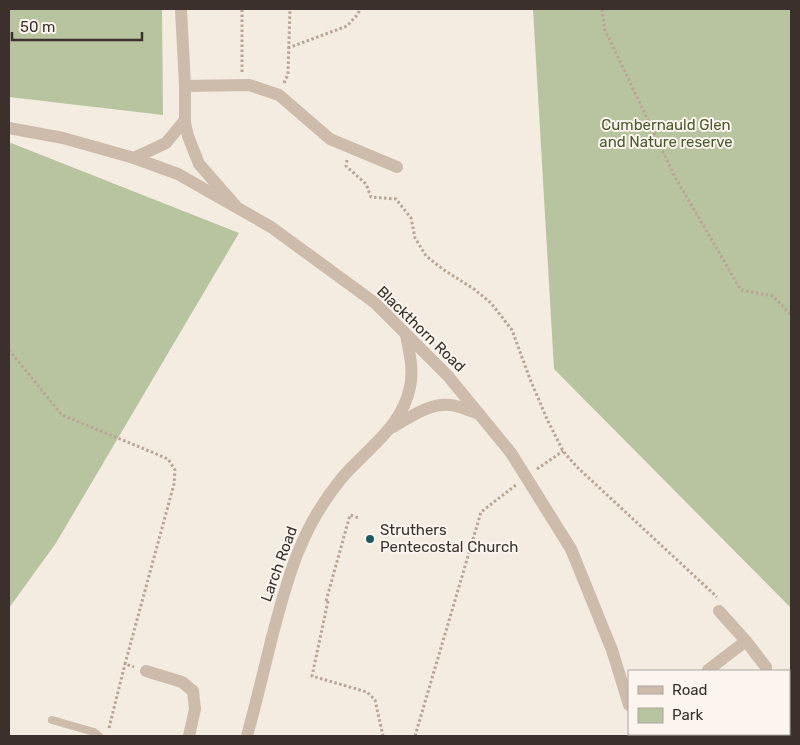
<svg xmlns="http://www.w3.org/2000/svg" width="800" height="745" viewBox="0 0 800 745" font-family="Rubik,sans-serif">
	<rect width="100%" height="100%" fill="#f4ebe1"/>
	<path fill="#b8c4a0" d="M 9,9 L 162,9 L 163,115 L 9,97 Z
		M 533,9 L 791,9 L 791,608 L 554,369 Z
		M 11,143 L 239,233 L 56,543 L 9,608 L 9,145 Z"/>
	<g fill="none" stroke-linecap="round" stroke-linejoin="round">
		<path stroke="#b9a596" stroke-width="3" stroke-dasharray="2.5 2.5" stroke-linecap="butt" d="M 602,9 L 605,30 L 675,177 L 741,290 L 773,296 L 791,315
			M 288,48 L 347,26 L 358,14 L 360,9
			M 242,72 L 242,9
			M 284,83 L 288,74 L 290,9
			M 347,160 L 346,166 L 366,184 L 371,197 L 396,199 L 411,218 L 415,238 L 426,256 L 444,270 L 474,289 L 491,303 L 512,330 L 530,379 L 547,419 L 563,451 L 577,467 L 717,597
			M 9,350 L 62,415 L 154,453 L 168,459 L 175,470 L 174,484 L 125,664 L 134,667
			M 537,469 L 563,451
			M 326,601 L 350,515 L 359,518
			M 328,601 L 312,676 L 367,692 L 375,700 L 383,736
			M 789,678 L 791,682
			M 109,728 L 125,664
			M 415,736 L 481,512 L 516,485"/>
		<path stroke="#cdbbac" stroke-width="8" d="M 52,720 L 94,732 L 99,736"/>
		<path stroke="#cdbbac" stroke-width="12" d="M 181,9 L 185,86 L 185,123 L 188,136 L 199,164 L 235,205
			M 185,86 L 249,85 L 279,95 L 330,139 L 397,167
			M 134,158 L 166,143 L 185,120
			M 393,427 C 412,416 433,400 456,406 C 464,408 472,412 479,414
			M 719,611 L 746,641 L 766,667 L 766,671
			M 708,670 L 746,641
			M 146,671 L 182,682 L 193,691 L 195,709 L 189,736
			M 789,718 L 791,718
			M 247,736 C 256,703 264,670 272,637 C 280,608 287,578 299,550 C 309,525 324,500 341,479 C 366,449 402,428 410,387 C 414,369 409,352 406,335
			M 676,736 L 678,734"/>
		<path stroke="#cdbbac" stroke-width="12" d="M 9,128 L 63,138 L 134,158 L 178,174 L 271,227 L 375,303 L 448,376 L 511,453
			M 571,549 L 612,650 L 629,705
			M 636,734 L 636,736"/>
		<path stroke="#cdbbac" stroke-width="12" d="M 511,453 L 571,549"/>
	</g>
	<circle fill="#1f5a5e" stroke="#fbf5ee" stroke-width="2" cx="370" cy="539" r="5"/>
	<g text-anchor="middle" stroke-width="4" stroke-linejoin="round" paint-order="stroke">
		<g font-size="15" fill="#4a5a2e" stroke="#fbf5ee">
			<text x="666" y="130">Cumbernauld Glen<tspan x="666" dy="17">and Nature reserve</tspan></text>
		</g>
		<g font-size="15" fill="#3b302b" stroke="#fbf5ee">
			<text transform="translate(421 329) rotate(44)" y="5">Blackthorn Road</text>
			<text transform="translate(279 564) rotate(-70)" y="5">Larch Road</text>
		</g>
		<g font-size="15" fill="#3b302b" stroke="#fbf5ee" text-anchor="start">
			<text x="380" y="535">Struthers<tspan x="380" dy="17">Pentecostal Church</tspan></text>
		</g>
	</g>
	<rect width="800" height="745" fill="none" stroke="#3b302b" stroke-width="20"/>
	<rect x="628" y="670" width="162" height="65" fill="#fbf5ee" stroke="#aea6a0"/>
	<rect x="638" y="686" width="25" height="8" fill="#cdbbac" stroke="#aea6a0"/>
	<text x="672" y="695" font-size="15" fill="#3b302b">Road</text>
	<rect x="638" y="708" width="25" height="15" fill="#b8c4a0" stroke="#aea6a0"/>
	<text x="672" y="720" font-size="15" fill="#3b302b">Park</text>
	<path d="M12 32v8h130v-8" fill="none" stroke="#3b302b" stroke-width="2.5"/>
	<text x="20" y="32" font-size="15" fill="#3b302b" stroke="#fbf5ee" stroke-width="4" paint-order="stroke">50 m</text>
</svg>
